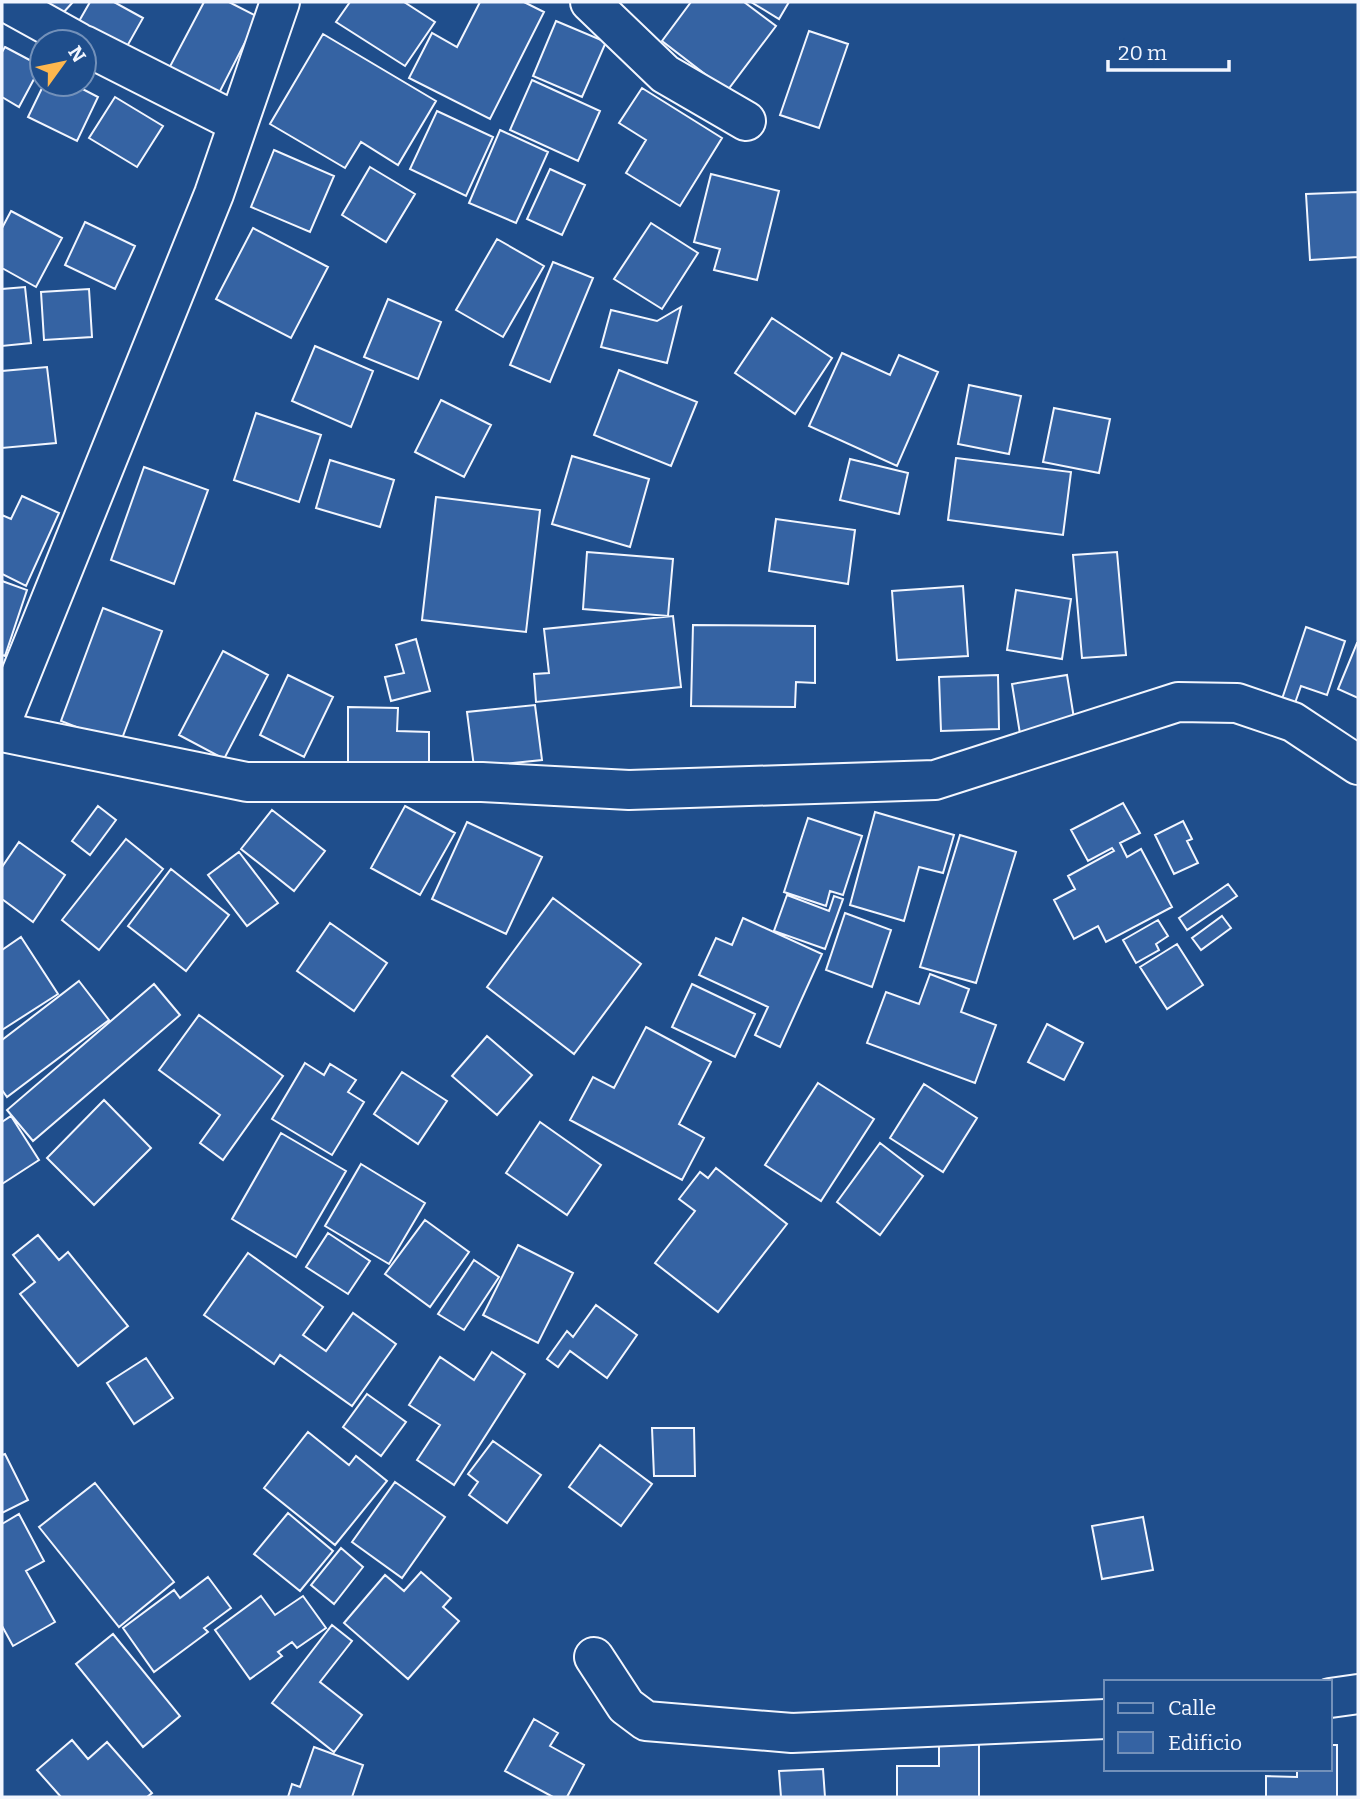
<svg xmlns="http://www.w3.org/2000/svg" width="1360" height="1799" viewBox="0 0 1360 1799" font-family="Bitter,serif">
	<rect width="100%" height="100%" fill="#1f4e8c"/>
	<path fill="#3563a3" stroke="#f2f6ff" stroke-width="2" d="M 29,2 L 73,2 L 53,24 Z
		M 90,2 L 114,2 L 143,18 L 121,57 L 74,30 Z
		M 204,2 L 229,2 L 258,17 L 216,99 L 166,74 Z
		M 350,2 L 404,2 L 435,22 L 405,66 L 336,22 Z
		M 480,2 L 524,2 L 544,12 L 490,119 L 409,78 L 432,33 L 457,47 Z
		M 691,2 L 744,2 L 776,26 L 727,91 L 662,41 Z
		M 751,2 L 789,2 L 779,19 Z
		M 556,21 L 606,42 L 582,97 L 533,76 Z
		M 809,31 L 848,44 L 819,128 L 780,115 Z
		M 323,34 L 436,101 L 398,165 L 361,142 L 345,168 L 270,124 Z
		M 5,47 L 41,66 L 19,107 L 2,97 L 2,52 Z
		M 532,80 L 600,111 L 578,161 L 510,130 Z
		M 44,84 L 73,84 L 98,97 L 77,141 L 28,117 Z
		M 642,88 L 722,138 L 680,206 L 626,173 L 646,140 L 619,123 Z
		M 115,97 L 163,126 L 137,167 L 89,138 Z
		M 437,111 L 493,137 L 466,196 L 410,169 Z
		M 500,130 L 548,152 L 516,223 L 469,203 Z
		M 274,150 L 334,176 L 310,232 L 251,207 Z
		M 370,167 L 415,194 L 386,242 L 342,215 Z
		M 550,169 L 585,185 L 562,235 L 527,219 Z
		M 711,174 L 779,191 L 757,280 L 714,270 L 720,249 L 694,242 Z
		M 1358,192 L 1358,257 L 1310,260 L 1306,194 Z
		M 11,211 L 62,238 L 36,287 L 2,268 L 2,228 Z
		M 85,222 L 135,246 L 115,289 L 65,265 Z
		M 651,223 L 698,253 L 662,309 L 614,279 Z
		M 253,228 L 328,267 L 291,338 L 216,299 Z
		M 497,239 L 544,266 L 503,337 L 456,310 Z
		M 553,262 L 593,278 L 550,382 L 510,365 Z
		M 25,287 L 31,343 L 2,346 L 2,289 Z
		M 89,289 L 92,337 L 44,340 L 41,292 Z
		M 388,299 L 441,322 L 418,379 L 364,357 Z
		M 681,307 L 667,363 L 601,347 L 611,310 L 657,321 Z
		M 772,318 L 832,358 L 795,414 L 735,373 Z
		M 315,346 L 373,371 L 351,427 L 292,401 Z
		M 842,353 L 890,375 L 899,355 L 938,372 L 897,466 L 809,426 Z
		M 47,367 L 56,443 L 2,448 L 2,371 Z
		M 619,370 L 697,402 L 671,466 L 594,435 Z
		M 969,385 L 1021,396 L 1009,454 L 958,444 Z
		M 441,400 L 491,425 L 464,477 L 415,452 Z
		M 1054,408 L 1110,419 L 1099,473 L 1043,462 Z
		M 256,413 L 321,435 L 299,502 L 234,480 Z
		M 572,456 L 649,479 L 630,547 L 552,524 Z
		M 956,458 L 1071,472 L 1063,535 L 948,520 Z
		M 850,459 L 908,473 L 899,514 L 840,500 Z
		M 330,460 L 394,480 L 380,527 L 316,508 Z
		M 144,467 L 208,490 L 174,584 L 111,560 Z
		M 22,496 L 59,513 L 26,586 L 2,574 L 2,515 L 11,519 Z
		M 436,497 L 540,510 L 526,632 L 422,620 Z
		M 776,519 L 855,530 L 848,584 L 769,571 Z
		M 587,552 L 673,559 L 668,616 L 583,609 Z
		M 1117,552 L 1126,655 L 1082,658 L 1073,555 Z
		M 2,581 L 27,590 L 5,656 L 2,655 Z
		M 963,586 L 968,656 L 897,660 L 892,591 Z
		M 1016,590 L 1071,599 L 1062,659 L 1007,650 Z
		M 103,608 L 162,631 L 120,744 L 61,721 Z
		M 673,616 L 681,687 L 536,702 L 534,674 L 549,673 L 544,629 Z
		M 693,625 L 815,626 L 815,683 L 796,682 L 795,707 L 691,706 Z
		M 1306,627 L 1345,641 L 1327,695 L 1301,686 L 1295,703 L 1282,699 Z
		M 416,639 L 430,691 L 391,701 L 385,677 L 404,673 L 396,645 Z
		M 1357,643 L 1358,643 L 1358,698 L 1338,689 Z
		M 223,651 L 268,675 L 224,759 L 179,735 Z
		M 288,675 L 333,697 L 304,757 L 260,735 Z
		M 998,675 L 999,729 L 941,731 L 939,677 Z
		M 1067,675 L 1076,731 L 1021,740 L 1012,684 Z
		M 535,705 L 542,760 L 474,767 L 467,712 Z
		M 348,707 L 398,708 L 397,731 L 429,732 L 429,772 L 348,771 Z
		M 1123,803 L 1140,833 L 1120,843 L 1127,857 L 1141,849 L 1172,907 L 1106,942 L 1098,926 L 1074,939 L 1054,900 L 1075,889 L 1068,876 L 1114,851 L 1112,848 L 1088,861 L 1071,830 Z
		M 98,806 L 116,820 L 90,855 L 72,841 Z
		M 405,806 L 455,833 L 420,895 L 371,868 Z
		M 272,810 L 325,851 L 294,891 L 241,849 Z
		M 875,812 L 954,835 L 943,873 L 919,867 L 904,921 L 850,905 Z
		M 808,818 L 862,836 L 843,895 L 830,891 L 826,906 L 784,892 Z
		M 1183,821 L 1192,839 L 1187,841 L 1198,863 L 1174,874 L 1155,835 Z
		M 467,822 L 542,857 L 506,934 L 432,899 Z
		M 960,835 L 1016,852 L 976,983 L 920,967 Z
		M 126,839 L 163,869 L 99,950 L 62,920 Z
		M 19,842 L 65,875 L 33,922 L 2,899 L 2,867 Z
		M 239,852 L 278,903 L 247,926 L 208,875 Z
		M 171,869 L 229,915 L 186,971 L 128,926 Z
		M 1228,884 L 1237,896 L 1187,930 L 1179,918 Z
		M 787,895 L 829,911 L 834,896 L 843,899 L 825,949 L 774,931 Z
		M 553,898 L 641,964 L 574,1054 L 487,987 Z
		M 845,913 L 891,930 L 872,987 L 826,970 Z
		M 1222,916 L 1231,928 L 1201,950 L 1192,938 Z
		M 743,918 L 822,954 L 780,1047 L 755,1035 L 768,1007 L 699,975 L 716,938 L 732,945 Z
		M 1158,920 L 1168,936 L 1156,944 L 1159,950 L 1136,963 L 1123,940 Z
		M 330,923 L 387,963 L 354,1011 L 297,971 Z
		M 21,937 L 58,994 L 2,1030 L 2,950 Z
		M 1177,944 L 1203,985 L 1167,1009 L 1140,967 Z
		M 930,974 L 969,989 L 961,1012 L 996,1025 L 975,1083 L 867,1043 L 886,992 L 919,1004 Z
		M 79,981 L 109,1020 L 7,1097 L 2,1090 L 2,1040 Z
		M 154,984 L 180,1015 L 33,1141 L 7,1110 Z
		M 692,984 L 755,1014 L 735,1057 L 672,1027 Z
		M 199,1015 L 283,1076 L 223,1160 L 200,1143 L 220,1115 L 159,1070 Z
		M 1047,1024 L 1083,1043 L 1064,1080 L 1028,1062 Z
		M 646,1027 L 711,1062 L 679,1124 L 704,1138 L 682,1180 L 570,1120 L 593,1077 L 614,1088 Z
		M 487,1036 L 532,1075 L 497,1115 L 452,1076 Z
		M 305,1063 L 324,1075 L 330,1064 L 356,1080 L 348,1092 L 364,1102 L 332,1155 L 272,1119 Z
		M 402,1072 L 447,1101 L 418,1144 L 374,1114 Z
		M 818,1083 L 874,1119 L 821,1201 L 765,1165 Z
		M 924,1084 L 977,1118 L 943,1172 L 890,1138 Z
		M 104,1100 L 151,1148 L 94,1205 L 47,1158 Z
		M 11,1116 L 39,1160 L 2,1184 L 2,1122 Z
		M 540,1122 L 601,1165 L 567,1215 L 506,1173 Z
		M 281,1133 L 346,1171 L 296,1257 L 232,1219 Z
		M 880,1143 L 923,1176 L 880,1235 L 837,1202 Z
		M 361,1164 L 425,1203 L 389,1264 L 325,1226 Z
		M 716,1168 L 787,1224 L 718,1312 L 655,1263 L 695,1211 L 679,1199 L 700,1172 L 708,1178 Z
		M 425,1220 L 469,1252 L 430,1307 L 385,1274 Z
		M 328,1233 L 370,1261 L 348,1294 L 306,1267 Z
		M 38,1235 L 59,1260 L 68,1252 L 128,1326 L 78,1366 L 20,1294 L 35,1282 L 13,1255 Z
		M 518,1245 L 573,1273 L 538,1343 L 483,1315 Z
		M 248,1253 L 323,1307 L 303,1335 L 326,1351 L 353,1313 L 396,1344 L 352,1406 L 280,1355 L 274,1364 L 204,1315 Z
		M 474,1260 L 499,1277 L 464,1330 L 438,1314 Z
		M 596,1305 L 637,1335 L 607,1378 L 570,1351 L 558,1367 L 547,1359 L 567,1331 L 573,1337 Z
		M 492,1352 L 525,1374 L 454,1485 L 417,1460 L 440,1425 L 409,1405 L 440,1357 L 474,1380 Z
		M 146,1358 L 173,1398 L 134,1424 L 107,1383 Z
		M 367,1394 L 406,1422 L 381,1456 L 343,1427 Z
		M 652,1428 L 694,1428 L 695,1476 L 654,1476 Z
		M 308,1432 L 349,1465 L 356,1456 L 387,1481 L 335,1545 L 264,1488 Z
		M 493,1441 L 541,1475 L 507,1523 L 469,1495 L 478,1482 L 468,1474 Z
		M 600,1445 L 652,1484 L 621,1526 L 569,1487 Z
		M 5,1454 L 28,1500 L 2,1513 L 2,1455 Z
		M 395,1482 L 445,1517 L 402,1578 L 352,1542 Z
		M 95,1483 L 174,1582 L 119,1627 L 39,1527 Z
		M 288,1513 L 333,1551 L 300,1591 L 254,1554 Z
		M 19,1514 L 44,1561 L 26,1571 L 55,1622 L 13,1646 L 2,1626 L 2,1524 Z
		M 1143,1517 L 1153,1570 L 1102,1579 L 1092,1526 Z
		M 341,1548 L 363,1567 L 334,1604 L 311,1585 Z
		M 421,1572 L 451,1598 L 443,1607 L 459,1621 L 408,1679 L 344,1623 L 385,1575 L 404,1591 Z
		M 208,1577 L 231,1608 L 204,1628 L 208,1632 L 154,1672 L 123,1628 L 174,1590 L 180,1598 Z
		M 261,1596 L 275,1615 L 303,1596 L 326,1628 L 297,1648 L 292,1642 L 278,1652 L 282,1656 L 250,1679 L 215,1630 Z
		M 332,1625 L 352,1641 L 320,1682 L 362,1715 L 334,1752 L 272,1703 Z
		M 113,1634 L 180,1716 L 143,1747 L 76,1664 Z
		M 534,1719 L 558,1733 L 550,1746 L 584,1765 L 567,1797 L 553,1797 L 505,1771 Z
		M 939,1738 L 979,1738 L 979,1797 L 897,1797 L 897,1766 L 939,1766 Z
		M 72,1740 L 88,1759 L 107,1742 L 152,1793 L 147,1797 L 61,1797 L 37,1770 Z
		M 1330,1745 L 1337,1745 L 1337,1797 L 1266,1797 L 1266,1776 L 1297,1777 L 1297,1769 L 1330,1769 Z
		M 314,1747 L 363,1765 L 352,1797 L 288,1797 L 292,1784 L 300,1787 Z
		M 823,1769 L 825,1797 L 781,1797 L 779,1771 Z"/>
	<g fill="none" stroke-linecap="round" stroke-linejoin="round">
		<defs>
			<path id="minor" d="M 6,2 L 78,42
				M 590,2 L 665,74 L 746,121
				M 84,45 L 238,123
				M 2,721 L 214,194 L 280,2
				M 2,732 L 247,782 L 482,782 L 629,790 L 935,780 L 1178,702 L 1237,703 L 1293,722 L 1358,765
				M 594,1657 L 626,1706 L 646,1721 L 792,1733 L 1106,1719
				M 1330,1698 L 1358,1694"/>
		</defs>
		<use href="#minor" stroke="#f2f6ff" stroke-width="42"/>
		<use href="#minor" stroke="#1f4e8c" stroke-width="38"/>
	</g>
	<rect width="1360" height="1799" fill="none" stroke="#f2f6ff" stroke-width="7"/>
	<rect x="1104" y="1680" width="228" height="91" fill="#1f4e8c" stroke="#7391ba" stroke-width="2"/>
	<rect x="1118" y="1703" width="35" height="10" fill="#1f4e8c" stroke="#7391ba" stroke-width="2"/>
	<text x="1168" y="1715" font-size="21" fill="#f2f6ff">Calle</text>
	<rect x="1118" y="1732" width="35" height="21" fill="#3563a3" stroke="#7391ba" stroke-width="2"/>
	<text x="1168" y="1750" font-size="21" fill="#f2f6ff">Edificio</text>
	<g transform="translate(63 63) rotate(57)"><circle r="33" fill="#1f4e8c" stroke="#7391ba" stroke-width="2"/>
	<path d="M0-5L12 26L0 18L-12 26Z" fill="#ffb74d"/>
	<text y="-10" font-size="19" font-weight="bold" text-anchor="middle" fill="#f2f6ff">N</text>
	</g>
	<path d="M1108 60v10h121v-10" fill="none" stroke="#f2f6ff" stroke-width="3.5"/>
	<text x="1118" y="60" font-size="21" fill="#f2f6ff" stroke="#1f4e8c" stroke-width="5" paint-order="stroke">20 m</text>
</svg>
